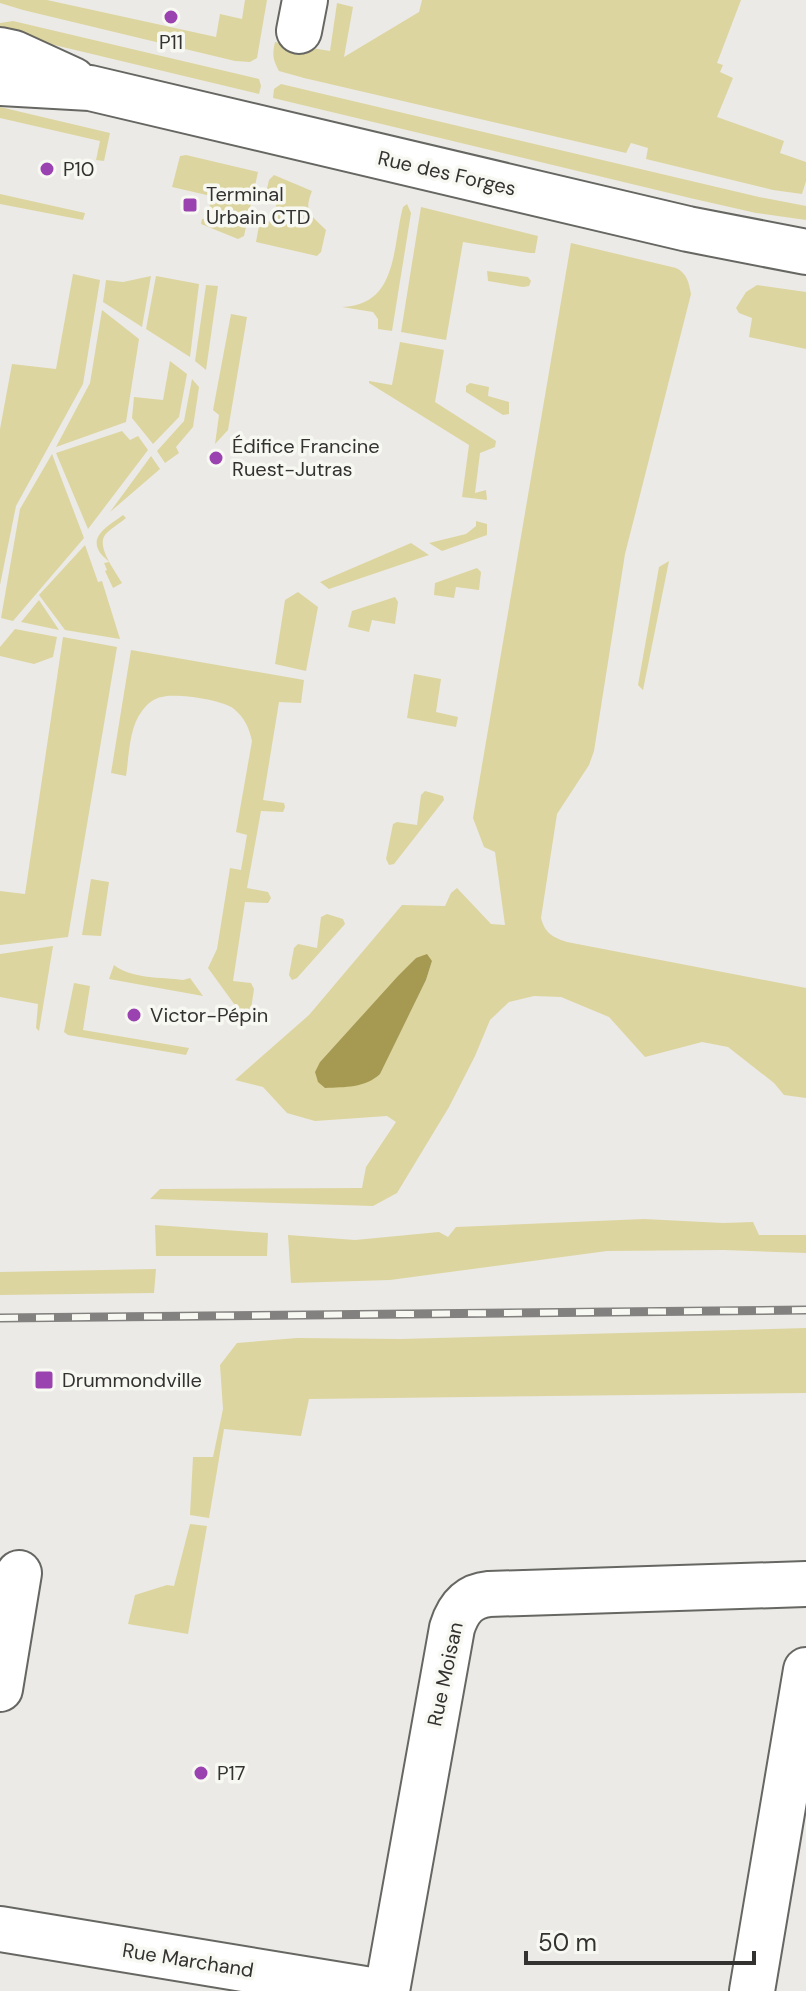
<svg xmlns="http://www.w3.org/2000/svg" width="806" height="1991" viewBox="0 0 806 1991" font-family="'DM Sans',sans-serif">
	<rect width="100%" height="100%" fill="#ebeae6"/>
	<path fill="#ddd59f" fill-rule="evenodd" d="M 0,0 L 47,0 L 216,37 L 220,14 L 242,19 L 245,0 L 267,0 L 257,58 L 250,62 L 235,61 L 23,10 L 0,3 Z
		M 422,0 L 741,0 L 717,63 L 723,65 L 720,72 L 733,78 L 717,117 L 784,141 L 780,153 L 806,162 L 806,181 L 802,194 L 773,190 L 646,159 L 648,148 L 631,143 L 626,153 L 304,78 L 279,71 C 273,60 272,55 275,42 L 330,51 L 337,3 L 353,7 L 344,57 L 419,12 Z
		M 13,21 L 259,79 L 261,86 L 259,94 L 0,32 L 0,23 Z
		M 281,84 L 759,197 L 806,206 L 806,220 L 756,213 L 690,198 L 273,98 L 274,89 Z
		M 0,107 L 110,133 L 104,161 L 96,160 L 100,141 L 0,118 Z
		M 186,155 L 258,172 L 244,236 L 238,239 L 201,224 L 202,219 L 208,218 L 211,196 L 172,187 L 180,156 Z
		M 274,175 L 312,191 C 303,213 311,215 326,230 L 321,252 L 317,256 L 256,242 L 260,220 L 273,222 L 277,200 L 265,197 L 269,180 Z
		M 0,194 L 85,213 L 83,220 L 0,204 Z
		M 407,204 L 411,213 L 392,331 L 378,329 L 378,319 L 373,312 L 342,307 C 398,305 392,248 403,207 Z
		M 421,207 L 538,236 L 535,253 L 530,253 L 463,242 L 446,340 L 401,332 Z
		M 571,243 L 676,268 C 687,273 689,283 691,294 L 625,554 L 594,751 L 589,765 L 557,814 L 541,918 C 545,933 552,937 567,942 L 806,988 L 806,1098 L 784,1095 L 774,1083 L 728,1047 L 702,1042 L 645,1057 L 609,1017 L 561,997 L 534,996 L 509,1002 L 490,1020 L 475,1056 L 449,1107 L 397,1193 L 373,1206 L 150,1199 L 160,1189 L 362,1188 L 366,1167 L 396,1122 L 387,1116 L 315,1121 L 287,1113 L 263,1087 L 235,1080 L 309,1015 L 402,905 L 445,906 L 451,893 L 457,888 L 491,924 L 505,925 L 495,852 L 484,847 L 473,818 ZM 416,958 L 432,961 L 426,980 L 380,1073 L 320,1062 Z
		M 487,271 L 528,277 L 531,281 L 529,286 L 523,287 L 488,281 Z
		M 73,274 L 100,280 L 83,384 L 16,506 L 0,585 L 0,429 L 12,364 L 56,369 Z
		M 151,276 L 142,327 L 103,302 L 106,280 L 123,282 Z
		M 156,276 L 199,284 L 190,357 L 146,329 Z
		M 206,285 L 218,286 L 206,370 L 195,361 Z
		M 757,285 L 806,292 L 806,349 L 749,337 L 752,318 L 739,313 L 736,308 L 746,292 Z
		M 102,310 L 139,339 L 126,422 L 56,447 L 90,383 Z
		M 231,314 L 247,317 L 228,430 L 215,444 L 219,415 L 213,410 Z
		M 400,342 L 444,350 L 435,402 L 496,441 L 495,447 L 480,453 L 475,493 L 486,490 L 487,500 L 462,497 L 469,445 L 369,383 L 369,381 L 392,385 Z
		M 170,361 L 187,374 L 179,417 L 153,444 L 132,418 L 134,397 L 163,400 Z
		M 192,379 L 199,387 L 193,427 L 176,447 L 179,453 L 165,463 L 157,451 L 184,421 Z
		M 470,383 L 489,387 L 488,396 L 509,402 L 509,414 L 503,415 L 466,392 L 466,386 Z
		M 122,431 L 130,440 L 138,436 L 148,450 L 88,529 L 56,453 Z
		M 52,454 L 84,538 L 13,621 L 1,618 L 20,509 Z
		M 151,456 L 160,469 L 110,512 Z
		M 123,515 L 126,518 C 120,523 110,529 105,535 C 96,547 116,572 122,583 L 113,588 L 105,571 L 107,570 L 104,563 L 109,562 C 107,559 103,557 101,554 C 87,536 110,525 123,515 Z
		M 476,521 L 487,524 L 487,535 L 442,551 L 429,543 L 466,534 L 476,526 Z
		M 411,543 L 429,555 L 329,589 L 320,582 Z
		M 85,545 L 98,582 L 102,581 L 120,639 L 65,630 L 39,595 Z
		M 669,561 L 643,690 L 638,685 L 659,567 Z
		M 477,568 L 481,572 L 479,590 L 456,587 L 454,598 L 434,595 L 435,583 Z
		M 298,592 L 318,607 L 306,671 L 275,664 L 285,600 Z
		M 395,597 L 398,602 L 395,624 L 372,620 L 369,632 L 348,627 L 352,611 Z
		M 39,600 L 59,630 L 21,622 Z
		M 15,629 L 57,637 L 53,657 L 34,664 L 0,656 L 0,647 Z
		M 63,637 L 117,647 L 68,937 L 0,945 L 0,891 L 25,894 Z
		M 131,650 L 304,680 L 301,703 L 279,702 L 263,800 L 284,803 L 285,807 L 283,812 L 261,811 L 247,888 L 268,892 L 271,898 L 268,903 L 245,902 L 233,981 L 251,983 L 254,989 L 250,1016 L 245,1019 L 208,968 L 217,949 L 230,868 L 241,870 L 247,835 L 236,832 L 252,741 C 249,728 245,718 234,709 C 223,700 176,693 162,697 C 154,698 147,704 142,711 C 129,727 129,757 126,776 L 111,773 Z
		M 414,674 L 441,679 L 436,712 L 458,717 L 456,727 L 407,718 Z
		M 425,791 L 443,796 L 444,800 L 394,864 L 389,865 L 386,859 L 393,824 L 397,822 L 417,825 L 421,795 Z
		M 91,879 L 109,882 L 101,936 L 82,935 Z
		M 327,914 L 343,919 L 345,924 L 297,978 L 292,980 L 289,975 L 294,948 L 298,944 L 317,948 L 321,917 Z
		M 53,946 L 39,1031 L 36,1028 L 38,1004 L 0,997 L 0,954 Z
		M 114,965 C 131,979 162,977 183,980 L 190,978 L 203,996 L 109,979 Z
		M 74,983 L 90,986 L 83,1030 L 189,1048 L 186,1055 L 68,1035 L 64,1032 Z
		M 644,1219 L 723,1223 L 753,1222 L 759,1235 L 806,1235 L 806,1253 L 724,1250 L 607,1251 L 390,1280 L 291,1283 L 288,1235 L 355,1240 L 439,1232 L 448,1237 L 456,1227 Z
		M 155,1225 L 268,1233 L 267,1256 L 156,1256 Z
		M 156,1269 L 154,1293 L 0,1295 L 0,1272 Z
		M 806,1328 L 806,1393 L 309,1399 L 301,1436 L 224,1429 L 209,1518 L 190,1515 L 193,1457 L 213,1457 L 223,1409 L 220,1365 L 237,1343 L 297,1338 L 401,1339 Z
		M 190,1524 L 207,1526 L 188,1634 L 128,1624 L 135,1595 L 167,1585 L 174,1586 Z"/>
	<path fill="#a69a52" d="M 427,954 L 432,961 L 426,980 L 380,1074 C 365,1088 345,1087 325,1088 L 318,1082 L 315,1072 L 320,1062 L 398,976 L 416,958 Z"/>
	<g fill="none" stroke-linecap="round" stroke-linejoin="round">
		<defs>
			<path id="minor" d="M 299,31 L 305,0
				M 0,50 L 14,53 L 73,80
				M 0,83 L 90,88 L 688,229 L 806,252
				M 0,1689 L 19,1573
				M 0,1929 L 377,1991
				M 387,1991 L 452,1628 C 458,1609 468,1596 489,1594 L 806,1584
				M 752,1991 L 806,1670"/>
		</defs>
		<use href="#minor" stroke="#666662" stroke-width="48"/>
		<use href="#minor" stroke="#fff" stroke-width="44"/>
		<defs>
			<path id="rail" d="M 0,1318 L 806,1310"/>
		</defs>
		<use href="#rail" stroke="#82817f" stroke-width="9"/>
		<use href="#rail" stroke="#f8f8f3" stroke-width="6" stroke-dasharray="18" stroke-linecap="butt"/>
	</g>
	<g fill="#9a43b0" stroke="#f8f8f3" stroke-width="3">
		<circle cx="171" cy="17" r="8"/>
		<circle cx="47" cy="169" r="8"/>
		<rect x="182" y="197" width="16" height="16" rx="4"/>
		<circle cx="216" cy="458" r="8"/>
		<circle cx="134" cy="1015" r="8"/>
		<rect x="34" y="1370" width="20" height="20" rx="4"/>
		<circle cx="201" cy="1773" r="8"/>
	</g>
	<g text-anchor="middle" stroke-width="7" stroke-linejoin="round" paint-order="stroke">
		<g font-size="20" fill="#333231" stroke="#f8f8f3" text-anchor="start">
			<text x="171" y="49" text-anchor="middle">P11</text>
			<text x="63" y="176">P10</text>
			<text x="206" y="201">Terminal<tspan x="206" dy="23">Urbain CTD</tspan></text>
			<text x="232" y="453">Édifice Francine<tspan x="232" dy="23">Ruest-Jutras</tspan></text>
			<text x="150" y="1022">Victor-Pépin</text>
			<text x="62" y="1387">Drummondville</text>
			<text x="217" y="1780">P17</text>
		</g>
		<g font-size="20" fill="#333231" stroke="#f8f8f3">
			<text transform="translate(447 173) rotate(13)" y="7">Rue des Forges</text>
			<text transform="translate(445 1674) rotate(-78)" y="7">Rue Moisan</text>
			<text transform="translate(188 1960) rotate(9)" y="7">Rue Marchand</text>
		</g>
	</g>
	<path d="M526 1951v12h228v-12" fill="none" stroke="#333231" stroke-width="4"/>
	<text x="538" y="1951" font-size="24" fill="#333231" stroke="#f8f8f3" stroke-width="6" paint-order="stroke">50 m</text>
</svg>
